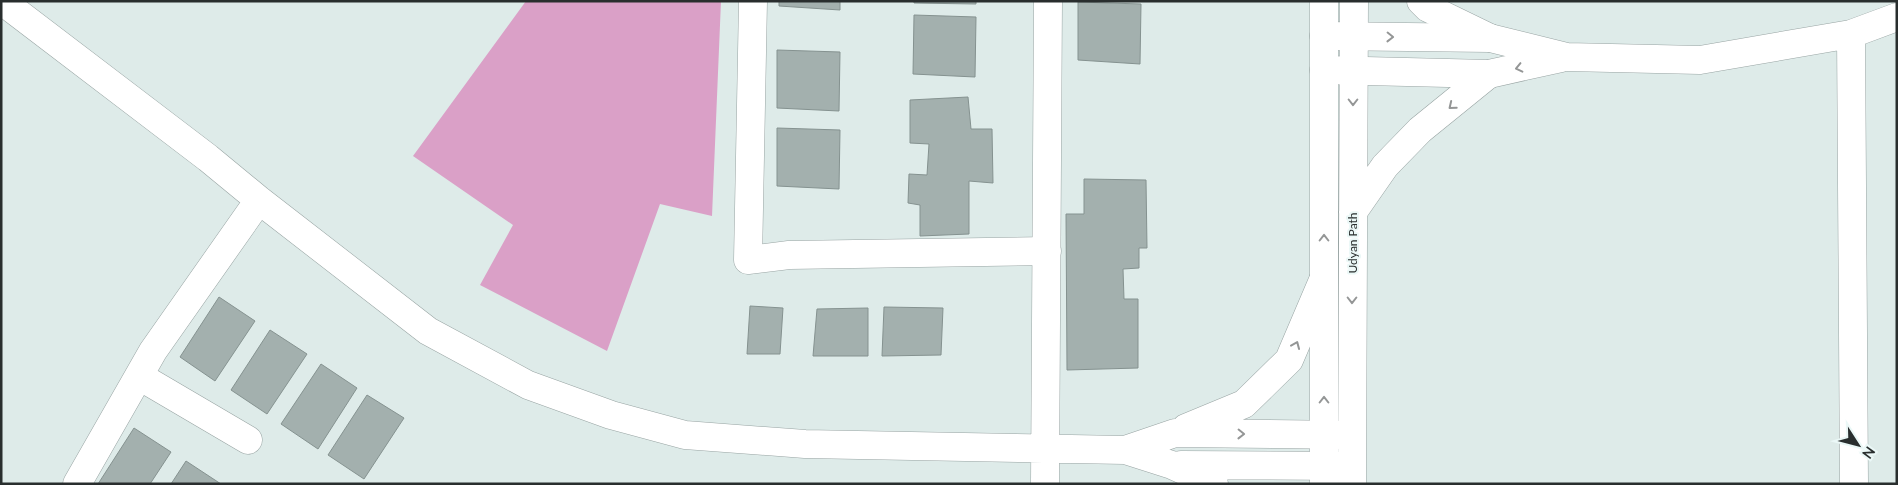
<svg xmlns="http://www.w3.org/2000/svg" width="1898" height="485" viewBox="0 0 1898 485" font-family="Lato,sans-serif">
	<rect width="100%" height="100%" fill="#deebe9"/>
	<path fill="#daa0c7" d="M 526,1 L 721,1 L 712,216 L 660,204 L 607,351 L 480,285 L 513,225 L 413,156 Z"/>
	<path fill="#a3b0ae" stroke="#859290" d="M 779,1 L 840,1 L 840,10 L 779,6 Z
		M 914,1 L 976,1 L 976,4 L 914,3 Z
		M 1078,2 L 1141,4 L 1140,64 L 1078,60 Z
		M 914,15 L 976,17 L 975,77 L 913,74 Z
		M 777,50 L 840,52 L 839,111 L 777,108 Z
		M 968,97 L 971,129 L 992,129 L 993,183 L 969,181 L 969,234 L 920,236 L 920,205 L 908,203 L 909,174 L 927,175 L 929,144 L 910,143 L 910,100 Z
		M 777,128 L 840,130 L 839,189 L 777,186 Z
		M 1084,179 L 1146,180 L 1147,248 L 1139,248 L 1139,268 L 1123,269 L 1124,299 L 1138,299 L 1138,368 L 1067,370 L 1066,214 L 1084,214 Z
		M 219,297 L 255,321 L 215,381 L 180,357 Z
		M 750,306 L 783,308 L 780,354 L 747,354 Z
		M 884,307 L 943,308 L 941,355 L 882,356 Z
		M 868,308 L 868,356 L 813,356 L 817,309 Z
		M 270,330 L 307,354 L 267,414 L 231,390 Z
		M 321,364 L 357,388 L 318,449 L 281,424 Z
		M 367,395 L 404,418 L 364,479 L 328,455 Z
		M 134,428 L 171,452 L 150,484 L 98,484 Z
		M 186,461 L 221,484 L 171,484 Z"/>
	<g fill="none" stroke-linecap="round" stroke-linejoin="round">
		<defs>
			<path id="minor" d="M 2,1 L 208,158 L 259,200 L 428,331 L 528,385 L 611,415 L 685,435 L 805,444 L 1125,450 L 1172,465 L 1214,484
				M 753,1 L 748,260 L 789,255 L 1047,251
				M 1851,34 L 1854,484
				M 1324,36 L 1490,38 L 1567,57 L 1700,60 L 1851,34 L 1897,17
				M 1324,70 L 1489,74 L 1561,58
				M 139,376 L 248,440
				M 1186,428 L 1244,404 L 1289,360 L 1324,278
				M 1125,450 L 1175,433 L 1348,435
				M 1181,465 L 1348,466
				M 77,484 L 153,351 L 259,200
				M 1045,484 L 1048,1"/>
			<path id="major" d="M 1421,1 L 1428,8 L 1490,38
				M 1353,212 L 1385,166 L 1420,130 L 1489,74
				M 1324,484 L 1324,1
				M 1352,484 L 1354,1"/>
		</defs>
		<use href="#minor" stroke="#98a4a3" stroke-width="29"/>
		<use href="#major" stroke="#98a4a3" stroke-width="29"/>
		<use href="#minor" stroke="#fff" stroke-width="28"/>
		<use href="#major" stroke="#fff" stroke-width="28"/>
	</g>
	<defs><path id="oneway-chevron" d="M-2-3.5L2.5 0L-2 3.5" fill="none" stroke-width="1.6" stroke-linecap="round" stroke-linejoin="round" transform="scale(1.25)"/></defs>
	<g stroke="#949696">
		<use href="#oneway-chevron" transform="translate(1390 37) rotate(1)"/>
		<use href="#oneway-chevron" transform="translate(1519 68) rotate(167)"/>
		<use href="#oneway-chevron" transform="translate(1353 102) rotate(90)"/>
		<use href="#oneway-chevron" transform="translate(1452 106) rotate(141)"/>
		<use href="#oneway-chevron" transform="translate(1324 238) rotate(-90)"/>
		<use href="#oneway-chevron" transform="translate(1352 300) rotate(90)"/>
		<use href="#oneway-chevron" transform="translate(1296 345) rotate(-67)"/>
		<use href="#oneway-chevron" transform="translate(1324 400) rotate(-90)"/>
		<use href="#oneway-chevron" transform="translate(1241 434) rotate(1)"/>
	</g>
	<g text-anchor="middle" stroke-width="4" stroke-linejoin="round" paint-order="stroke">
		<g font-size="12" fill="#292e2e" stroke="#ebf8f7">
			<text transform="translate(1353 243) rotate(-90)" y="4">Udyan Path</text>
		</g>
	</g>
	<rect width="1898" height="485" fill="none" stroke="#292e2e" stroke-width="5"/>
	<g transform="translate(1858 445) rotate(126)" stroke="#ebf8f7" stroke-width="4" paint-order="stroke">
	<path d="M0-4L9 19L0 12L-9 19Z" fill="#292e2e"/>
	<text y="-8" font-size="14" font-weight="bold" text-anchor="middle" fill="#292e2e">N</text>
	</g>
</svg>
